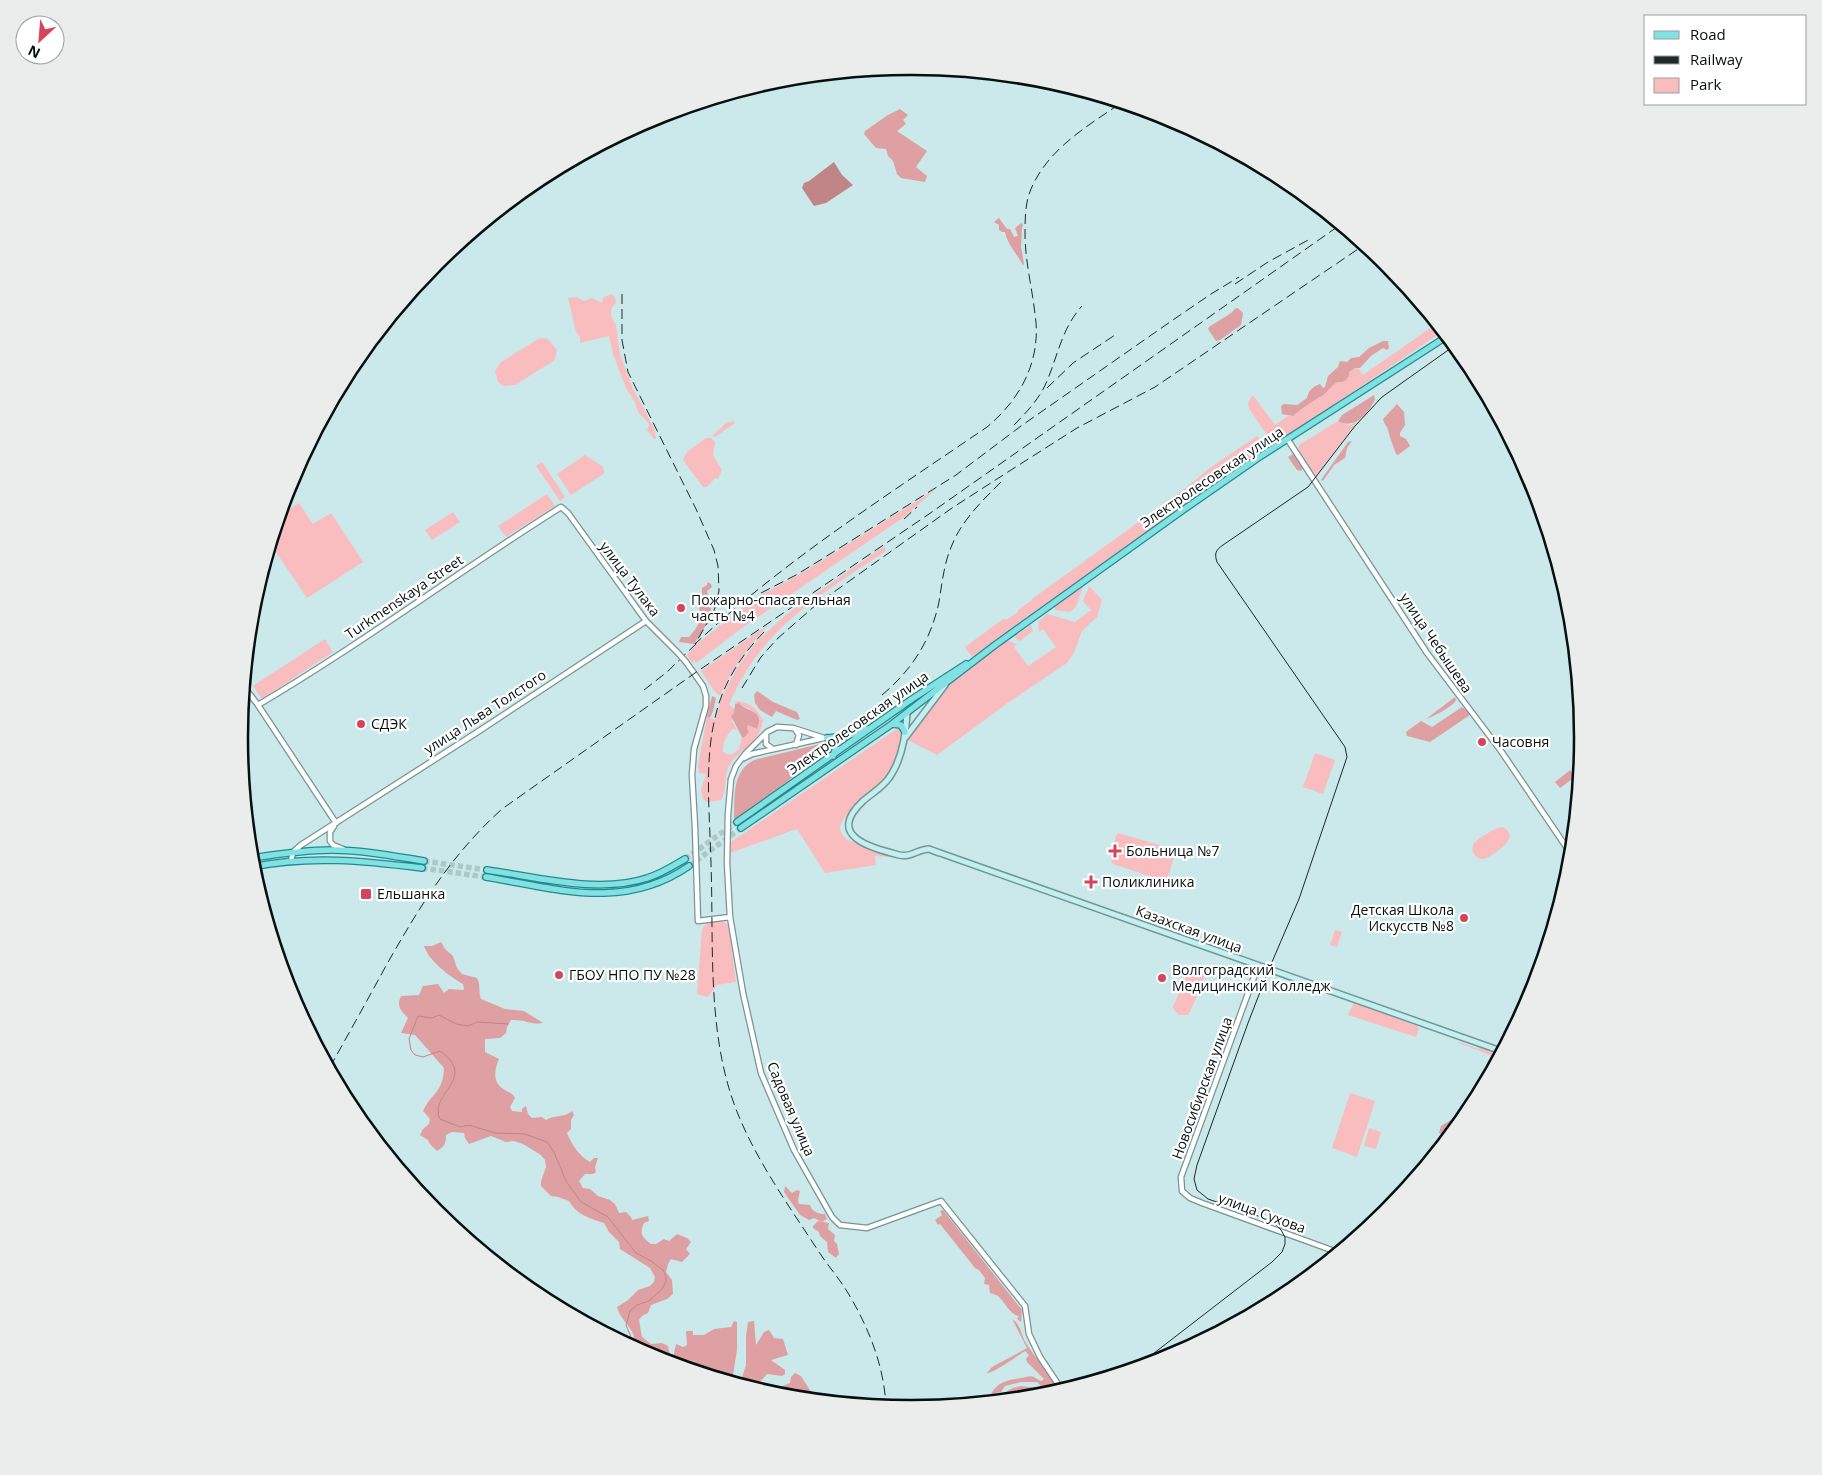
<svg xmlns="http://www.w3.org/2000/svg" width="1822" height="1475" viewBox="0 0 1822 1475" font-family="'Open Sans',sans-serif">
	<rect width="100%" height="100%" fill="#cbe9ea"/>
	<path fill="#f9bdc0" d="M 611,294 L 615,297 L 616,302 L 611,310 L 611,316 L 616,325 L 620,355 L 633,389 L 654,428 L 656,438 L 654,439 L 647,430 L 649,424 L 638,412 L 635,402 L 626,388 L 613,354 L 609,336 L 580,343 L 580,337 L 576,332 L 568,298 L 577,297 L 584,301 L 592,298 L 602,303 L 603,298 Z
		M 1436,324 L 1442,332 L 1274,445 L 1249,409 L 1248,402 L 1253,395 L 1275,425 L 1288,416 L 1293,416 L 1304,408 L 1313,399 L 1320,398 L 1326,390 L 1336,383 L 1348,379 L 1349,372 L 1355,368 L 1359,369 L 1363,375 Z
		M 543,338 L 548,339 L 557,350 L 555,359 L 552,362 L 515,385 L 504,386 L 498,382 L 495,371 L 501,362 L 538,339 Z
		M 733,421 L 735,423 L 715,437 L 712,436 L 725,424 Z
		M 1338,421 L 1349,425 L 1357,422 L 1315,477 L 1300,454 L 1298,448 L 1299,445 Z
		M 1257,436 L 1262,442 L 1260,453 L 972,657 L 965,647 L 1003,619 L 1006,620 L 1018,612 L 1018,610 L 1032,600 L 1032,599 L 1187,487 L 1211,467 Z
		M 706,438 L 711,438 L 715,442 L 713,455 L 722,470 L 718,479 L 715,478 L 707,487 L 703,487 L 683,460 L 687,452 Z
		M 585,455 L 602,466 L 605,473 L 571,495 L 557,474 Z
		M 542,462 L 565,497 L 560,501 L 536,466 Z
		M 936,489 L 904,517 L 742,628 L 696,663 L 694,661 L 692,663 L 687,655 L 696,645 L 751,600 L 795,577 L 823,560 Z
		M 547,494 L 555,506 L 506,537 L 498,526 Z
		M 299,503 L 313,524 L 331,513 L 363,562 L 307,598 L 271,545 L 280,515 Z
		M 453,512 L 460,522 L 432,540 L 425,530 Z
		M 884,546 L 886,551 C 821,595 761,627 729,705 L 735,709 L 732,721 L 737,730 L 733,729 C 726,734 722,746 723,752 L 731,755 L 739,749 L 742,737 L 744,738 L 749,732 L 747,729 L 748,725 L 757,729 L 750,709 L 734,702 L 737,701 C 752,704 755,707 763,720 C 760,744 738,750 729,766 C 723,777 728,790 721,800 L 707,802 L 703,799 L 701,790 L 706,774 L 699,773 L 698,765 L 707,716 L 715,720 L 721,699 L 737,668 L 757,641 L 787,614 Z
		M 1083,586 L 1076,607 L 1070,612 L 1055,610 L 1054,607 Z
		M 1089,586 L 1102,600 L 1097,617 L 1082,631 L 1074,653 L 1067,663 L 1009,702 L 937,755 L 906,739 L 948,684 L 1006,640 L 1017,644 L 1014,647 L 1028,666 L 1056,647 L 1043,629 L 1039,632 L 1038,622 L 1047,614 L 1075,622 L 1091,610 L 1083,601 Z
		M 768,625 C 747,649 733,667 720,696 L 715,692 L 701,671 Z
		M 1031,625 L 1033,631 L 1020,641 L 1015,638 L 1015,636 Z
		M 325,639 L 333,652 L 262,699 L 253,686 Z
		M 898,728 L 900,728 L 903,732 L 894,767 L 888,777 L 845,817 C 838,826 838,832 848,840 L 890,857 L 875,856 L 876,865 L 825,873 L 797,829 L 730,853 L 731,842 Z
		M 1315,753 L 1335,760 L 1323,794 L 1303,787 Z
		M 1502,827 L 1507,830 L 1510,835 C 1508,844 1503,847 1496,852 C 1493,854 1489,857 1486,858 C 1478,862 1470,853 1473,845 C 1476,839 1495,828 1502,827 Z
		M 1118,833 L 1173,849 L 1174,857 L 1167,880 L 1162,877 L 1158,879 L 1113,864 L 1111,860 L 1116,836 Z
		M 718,921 L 724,922 L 729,926 L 736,982 L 717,985 L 708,997 L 697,994 L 702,929 L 707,923 Z
		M 1335,930 L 1342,932 L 1337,947 L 1330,945 Z
		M 1194,965 L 1202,967 L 1205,976 L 1190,1012 L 1187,1015 L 1179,1015 L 1174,1010 L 1173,1007 L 1189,969 Z
		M 1354,1002 L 1417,1026 L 1419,1029 L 1416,1037 L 1348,1015 Z
		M 1460,1042 L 1478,1049 L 1480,1047 L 1491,1051 L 1493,1055 L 1492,1056 L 1459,1043 Z
		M 1350,1093 L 1375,1101 L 1357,1157 L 1332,1148 Z
		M 1369,1128 L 1381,1132 L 1376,1149 L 1364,1146 Z"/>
	<path fill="#dfa0a3" d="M 900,109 L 908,115 L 903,120 L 906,124 L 897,131 L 927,151 L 916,167 L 927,176 L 925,182 L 901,178 L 897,174 L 893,161 L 888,156 L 886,149 L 876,148 L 864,134 L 865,131 L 888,115 Z
		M 999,218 L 1007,229 L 1010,229 L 1014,237 L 1018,236 L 1015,228 L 1021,223 L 1023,225 L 1022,228 L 1021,247 L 1024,264 L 1023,265 C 1017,254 1007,244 1005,232 L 1002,232 L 999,230 L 999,225 L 994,222 Z
		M 1236,308 L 1238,308 L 1243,313 L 1241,325 L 1220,340 L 1216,341 L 1208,329 L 1209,327 L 1231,313 Z
		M 1383,341 L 1388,341 L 1389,348 L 1387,350 L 1383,348 L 1371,356 L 1360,368 L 1355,368 L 1349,372 C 1349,375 1349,377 1347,379 C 1344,383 1340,381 1336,383 C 1330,387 1324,396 1318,398 C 1309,403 1302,409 1293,416 L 1282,414 L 1281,406 L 1284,404 L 1297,405 L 1307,398 C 1309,390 1312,387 1320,384 L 1323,388 L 1325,387 L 1328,376 L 1338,367 L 1340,361 L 1347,362 L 1351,358 L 1359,357 L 1369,348 Z
		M 1374,395 L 1375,400 C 1367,414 1355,430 1338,421 L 1342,415 Z
		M 1397,404 L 1404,412 L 1405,425 L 1400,433 L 1400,436 L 1406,439 L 1410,446 L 1398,455 L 1396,454 C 1393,446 1390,438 1388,430 C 1387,426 1384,424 1383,419 Z
		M 1352,441 L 1347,448 L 1345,458 L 1334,465 L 1323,481 L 1321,480 L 1348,442 Z
		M 1293,454 L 1297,460 L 1302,464 L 1303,468 L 1301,471 L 1297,470 L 1288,457 Z
		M 707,582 L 711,584 L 712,587 L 707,591 L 712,614 L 711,617 L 694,644 L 679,642 L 681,637 L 689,637 C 696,629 704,619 699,608 L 702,601 L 702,588 L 707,585 Z
		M 757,691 L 773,702 L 797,712 L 800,719 L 797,720 L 776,711 L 772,717 L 760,710 L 755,703 L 754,695 Z
		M 712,696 L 716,698 C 715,703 713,716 709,718 L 707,716 Z
		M 1455,697 L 1456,700 C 1453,707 1432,717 1426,719 Z
		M 739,703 C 748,713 765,710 757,729 L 748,725 L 747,729 L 749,732 L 744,738 L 742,737 L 731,716 L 734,713 L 735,704 Z
		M 1462,707 L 1473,715 L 1470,715 L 1430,742 L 1407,736 L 1406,732 L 1421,721 L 1432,727 Z
		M 824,743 L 829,745 L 828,751 L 734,821 C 735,798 731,772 754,760 Z
		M 1570,770 L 1575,777 L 1560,788 L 1555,782 Z
		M 441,942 L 445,949 L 453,956 L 457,968 L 462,974 L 477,978 C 481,985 478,991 481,999 L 505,1009 L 524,1011 L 543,1023 C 532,1025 523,1019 511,1020 L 507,1027 L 506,1033 L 500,1038 L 485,1039 L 485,1052 L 499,1059 C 495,1068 492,1081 502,1088 C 507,1092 512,1092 515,1098 L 510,1107 L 512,1111 L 522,1112 L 522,1109 L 526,1106 L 528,1114 L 532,1118 L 542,1117 L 546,1120 C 553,1115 564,1118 572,1111 L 574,1115 L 571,1120 L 571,1129 L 567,1133 C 572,1145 579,1156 590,1162 L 594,1158 L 598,1158 L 595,1167 L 596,1172 L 593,1174 L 585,1174 L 579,1181 L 583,1188 L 590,1189 L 598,1196 L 610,1200 L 615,1204 L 619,1213 L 626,1212 L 631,1217 L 632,1220 L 648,1216 L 649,1221 L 644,1223 C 639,1234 642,1237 651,1244 L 656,1244 L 664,1239 L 669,1241 L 677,1234 L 687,1238 L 691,1242 L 686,1249 L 690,1254 L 682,1262 L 671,1259 L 668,1264 L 666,1272 L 672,1280 L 673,1294 L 667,1299 L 651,1305 L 648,1313 L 642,1316 L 639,1320 L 642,1337 L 651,1344 L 662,1343 L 668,1346 L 670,1355 L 667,1362 L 654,1358 L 630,1345 L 634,1336 C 630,1325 620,1319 617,1307 L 628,1300 L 638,1290 L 650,1286 L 654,1282 L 655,1277 L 650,1268 L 620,1249 L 619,1242 L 609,1232 L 604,1223 C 589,1218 577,1215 569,1201 L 558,1197 L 551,1196 L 541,1186 L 541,1181 L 546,1167 L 545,1160 L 541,1155 L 523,1144 L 514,1141 L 506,1142 L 491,1136 L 469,1144 L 465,1138 L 464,1133 L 452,1132 L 446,1135 C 446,1144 444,1147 437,1151 L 430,1144 L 428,1140 L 420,1135 L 423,1129 L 429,1124 L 430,1119 L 423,1111 C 432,1092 443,1093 444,1068 L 415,1035 L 401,1033 L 408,1018 C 401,1010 396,1007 401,996 L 419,995 L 423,986 L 438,984 L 444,993 L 449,989 L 463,990 L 464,989 L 463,984 C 449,976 429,961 424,946 L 432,946 Z
		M 1451,1120 L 1456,1127 L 1447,1137 L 1439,1133 L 1441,1126 Z
		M 785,1186 L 792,1193 L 797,1190 L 800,1191 L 798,1200 L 799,1204 L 810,1205 C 811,1211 820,1215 825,1214 L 827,1219 L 822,1222 L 814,1218 L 809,1220 L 800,1215 L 784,1192 Z
		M 943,1210 L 1022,1310 L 1021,1322 L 1017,1319 L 1019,1316 C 1010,1315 1005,1302 998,1296 C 996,1295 993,1294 990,1293 L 989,1285 L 984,1284 L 985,1278 L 979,1270 L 975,1268 L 940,1224 L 938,1225 L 935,1220 L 942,1215 L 940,1211 Z
		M 818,1221 L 829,1223 L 828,1229 L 835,1235 L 834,1241 L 837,1244 L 839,1254 L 836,1258 L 828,1252 L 827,1242 L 820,1236 L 819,1232 L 813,1228 L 813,1226 Z
		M 1012,1319 C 1021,1324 1021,1335 1026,1343 C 1036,1359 1049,1373 1059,1391 L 1048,1394 L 1044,1390 L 1045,1387 L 1043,1385 L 1041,1386 L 1037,1382 L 1021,1382 L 1005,1386 L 1001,1392 L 995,1393 L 992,1398 L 989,1398 C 996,1382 1007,1380 1022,1378 C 1026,1377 1030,1375 1034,1377 C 1036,1378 1038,1380 1041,1381 L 1044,1379 L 1027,1362 L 1026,1359 L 1029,1355 L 1025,1351 C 1017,1356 994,1373 987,1373 L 992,1367 L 1027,1348 Z
		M 734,1321 L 737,1322 L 737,1350 L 732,1381 L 672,1363 L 676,1344 L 683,1347 L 687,1345 L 686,1331 L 693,1331 L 693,1335 L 704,1335 L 714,1329 L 731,1327 Z
		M 754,1321 L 756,1345 L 764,1332 L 769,1330 L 774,1338 L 783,1339 L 788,1355 L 771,1360 L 785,1370 L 785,1374 L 782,1376 L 767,1374 L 755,1388 L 740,1384 L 746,1365 L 746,1336 L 748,1322 Z
		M 795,1373 L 801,1376 L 813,1395 L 827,1400 L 780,1396 L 772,1394 L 775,1389 L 790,1383 L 791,1377 Z
		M 1021,1386 L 1037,1388 L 1042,1396 L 1020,1398 L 1016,1393 L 1009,1399 L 1000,1400 L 1002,1394 L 1013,1388 Z"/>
	<path fill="#c18487" d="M 834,162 L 842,175 L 853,185 L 826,203 L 814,206 L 802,188 L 804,183 L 809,181 Z"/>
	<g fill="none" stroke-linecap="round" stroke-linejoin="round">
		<path stroke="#c18487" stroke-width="1" d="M 508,1024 L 477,1022 L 468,1026 L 456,1024 L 439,1015 L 432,1018 L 418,1016 L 409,1039 L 411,1050 L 415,1055 L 423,1057 L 440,1051 C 479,1079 428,1093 440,1119 L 460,1127 L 469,1125 L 495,1133 L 525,1134 L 547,1142 L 554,1152 L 566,1181 L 581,1202 L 608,1217 L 636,1253 L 651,1261 L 663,1270 L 666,1276 L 666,1281 L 662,1289 L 649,1301 L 637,1305 L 630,1311 L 626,1325 L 631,1337 L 652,1351 L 663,1353"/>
		<path stroke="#adc8c9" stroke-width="5.5" stroke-dasharray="5.5 3" stroke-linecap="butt" d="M 685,859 L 737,822
			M 424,861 L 487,870
			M 689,866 L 741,828
			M 422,868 L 486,877"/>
		<defs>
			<path id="tertiary" d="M 1288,440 L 1427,653 L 1501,751 L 1571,854
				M 686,662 L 703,686 L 706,696 L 706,706 L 694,749 L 692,775 L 695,827 L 698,921 L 730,917
				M 245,688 L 258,705 L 336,823
				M 258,705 C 362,644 459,571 561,507 L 568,513 L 646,621 L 678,653
				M 795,729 L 799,735 L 796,745
				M 766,734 L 766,744 L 773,749
				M 824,738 L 793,728 L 777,727 L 767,732 L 745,754 L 736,766 L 731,779 L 728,814 L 727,863 L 730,917 L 743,993 L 761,1073 L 794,1150 L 832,1217 L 840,1225 L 867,1228 L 941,1201 L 1025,1306 L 1029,1334 L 1040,1357 L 1062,1390
				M 744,758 L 752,754 L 824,738
				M 334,826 L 330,832 L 330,841 L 333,845 L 343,849
				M 291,861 L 293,852 L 301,845 L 476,733 L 646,621
				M 1258,966 L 1181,1177 L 1182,1191 L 1190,1198 L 1202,1203 L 1337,1252"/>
			<path id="secondary" d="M 907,713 C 906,733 902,758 891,775 C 885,786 872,793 863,801 C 826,836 869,847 899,855 C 911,858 918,849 929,849 C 932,850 936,852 940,853 L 1501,1051
				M 905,738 L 945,685"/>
			<path id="primary" d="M 892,724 L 901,725 L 905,732
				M 827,738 L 847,736 L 867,729
				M 827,738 L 835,743 L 836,748 L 833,756
				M 737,822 L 912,699 L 966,664
				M 741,828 L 892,724 L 995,645 L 1183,510 L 1258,458 L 1446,337
				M 252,858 C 278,854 305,850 332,850 C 363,850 393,856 424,861
				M 252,867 C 310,855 365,861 422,868
				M 487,870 C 537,877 599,894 647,878 C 661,874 673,866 685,859
				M 486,877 C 558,889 624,911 689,866"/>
		</defs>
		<use href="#tertiary" stroke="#789494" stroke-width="7"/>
		<use href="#secondary" stroke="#789494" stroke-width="8"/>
		<use href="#primary" stroke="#218b8d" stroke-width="8"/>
		<use href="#tertiary" stroke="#fff" stroke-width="4.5"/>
		<use href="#secondary" stroke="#c1f0f1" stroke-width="5"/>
		<use href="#primary" stroke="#83e1e3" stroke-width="5.5"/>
		<path stroke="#1d2929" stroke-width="1" d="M 1136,1367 L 1272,1262 L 1282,1252 L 1285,1244 L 1285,1237 L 1281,1230 L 1273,1221 L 1208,1199 L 1197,1190 L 1194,1179 L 1197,1165 L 1248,1023 L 1269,969 L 1299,899 L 1347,757 L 1345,747 L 1217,562 C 1214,553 1216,550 1223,545 L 1308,487 L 1355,426 L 1382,397 L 1454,346"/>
		<path stroke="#1d2929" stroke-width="1" stroke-dasharray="10 5" stroke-linecap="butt" d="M 1235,284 L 1268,262 L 1310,239
			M 622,294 L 622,340 L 628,372 L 696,509 L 714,550 L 718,566 L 719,591 L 714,611 L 695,644 C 784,561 886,496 987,427 C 1021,399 1042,359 1035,314 C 1032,287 1025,261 1025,234 C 1025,219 1025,203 1031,189 C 1048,149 1086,127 1121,103
			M 1047,388 L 1073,363 L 1115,335
			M 1014,425 C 1027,412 1040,398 1047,381 C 1058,355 1062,328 1082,306
			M 904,519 L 917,507
			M 761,593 L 796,575 L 822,559 L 956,475 L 1021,426 L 1170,322 L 1211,294 L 1239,277
			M 764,632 C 741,655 722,685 715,718 C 704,762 710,818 711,864 C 714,948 706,1040 740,1119 C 760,1166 791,1209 819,1252 C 828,1266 839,1278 848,1293 C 869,1328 884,1366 886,1406
			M 742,688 L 761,657 L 777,639 L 817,604 L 952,508 L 1011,470 L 1077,428 L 1155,387 L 1364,245
			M 644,690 L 667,672 L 700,640
			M 882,695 C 912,670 931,640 939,602 C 942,583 944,563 952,545 C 962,520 982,501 1001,482
			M 330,1067 C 349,1033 368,999 387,964 C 420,906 451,855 502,809 L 695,673 L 929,514 L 1340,225"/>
		<defs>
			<path id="tertiary-bridge" d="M 678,653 L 686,662"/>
		</defs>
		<use href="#tertiary-bridge" stroke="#789494" stroke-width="7" stroke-linecap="butt"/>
		<use href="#tertiary-bridge" stroke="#fff" stroke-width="4.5"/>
	</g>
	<g fill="#d5455a" stroke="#fff" stroke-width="2">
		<circle cx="681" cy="608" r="5"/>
		<circle cx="361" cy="724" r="5"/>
		<circle cx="1482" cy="742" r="5"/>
		<path d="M1112.5 843.5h5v5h5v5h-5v5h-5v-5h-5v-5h5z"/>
		<path d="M1088.5 874.5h5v5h5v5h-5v5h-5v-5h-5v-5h5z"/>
		<rect x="360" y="888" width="12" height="12" rx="2.5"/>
		<circle cx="1464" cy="918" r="5"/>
		<circle cx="559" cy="975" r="5"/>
		<circle cx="1162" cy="978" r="5"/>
	</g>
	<g text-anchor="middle" stroke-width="4.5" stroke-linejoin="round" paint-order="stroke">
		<g font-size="14" fill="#061010" stroke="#fff">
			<text transform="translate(1212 477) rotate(-34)" y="5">Электролесовская улица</text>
			<text transform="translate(630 579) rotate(53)" y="5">улица Тулака</text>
			<text transform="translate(404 597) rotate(-34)" y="5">Turkmenskaya Street</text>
			<text transform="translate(1436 643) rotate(56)" y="5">улица Чебышева</text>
			<text transform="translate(485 712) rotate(-33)" y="5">улица Льва Толстого</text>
			<text transform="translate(858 723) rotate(-35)" y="5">Электролесовская улица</text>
			<text transform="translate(1189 929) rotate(20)" y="5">Казахская улица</text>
			<text transform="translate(1202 1088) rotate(-70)" y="5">Новосибирская улица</text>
			<text transform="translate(791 1109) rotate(67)" y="5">Садовая улица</text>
			<text transform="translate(1262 1213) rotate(20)" y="5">улица Сухова</text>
		</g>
		<g font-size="14" fill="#061010" stroke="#fff" text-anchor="start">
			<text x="691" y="605">Пожарно-спасательная<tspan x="691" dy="16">часть №4</tspan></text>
			<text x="371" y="729">СДЭК</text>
			<text x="1492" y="747">Часовня</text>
			<text x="1126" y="856">Больница №7</text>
			<text x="1102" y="887">Поликлиника</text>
			<text x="377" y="899">Ельшанка</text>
			<text x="1454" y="915" text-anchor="end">Детская Школа<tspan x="1454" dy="16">Искусств №8</tspan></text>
			<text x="1172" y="975">Волгоградский<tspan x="1172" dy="16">Медицинский Колледж</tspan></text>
			<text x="569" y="980">ГБОУ НПО ПУ №28</text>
		</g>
	</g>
	<path d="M0 0H1822V1475H0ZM910 75H912A662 662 0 0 1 1574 737V738A662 662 0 0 1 912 1400H910A662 662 0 0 1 248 738V737A662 662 0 0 1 910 75Z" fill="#ebecec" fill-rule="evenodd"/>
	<path fill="none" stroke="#061010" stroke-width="2.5" d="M910 75H912A662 662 0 0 1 1574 737V738A662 662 0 0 1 912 1400H910A662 662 0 0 1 248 738V737A662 662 0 0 1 910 75Z"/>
	<rect x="1644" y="15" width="162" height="90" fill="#ffffff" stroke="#9b9f9f"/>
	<rect x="1654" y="31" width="25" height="8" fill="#83e1e3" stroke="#9b9f9f"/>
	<text x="1690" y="40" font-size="15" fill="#061010">Road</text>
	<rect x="1654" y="56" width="25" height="8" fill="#1d2929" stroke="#9b9f9f"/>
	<text x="1690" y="65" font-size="15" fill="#061010">Railway</text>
	<rect x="1654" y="78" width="25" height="15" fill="#f9bdc0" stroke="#9b9f9f"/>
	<text x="1690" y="90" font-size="15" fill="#061010">Park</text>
	<g transform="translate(40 40) rotate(206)"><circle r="24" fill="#ffffff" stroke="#9b9f9f"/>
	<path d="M0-4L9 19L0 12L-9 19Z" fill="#d5455a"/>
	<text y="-8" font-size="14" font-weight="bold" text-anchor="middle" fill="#061010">N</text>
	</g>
</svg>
